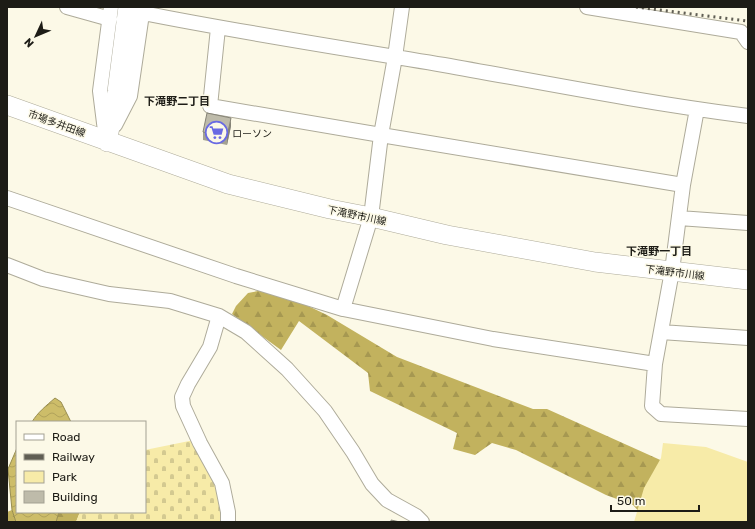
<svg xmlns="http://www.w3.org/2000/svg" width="755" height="529" viewBox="0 0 755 529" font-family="Rubik,'Noto Sans JP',sans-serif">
	<defs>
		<pattern id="forest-firs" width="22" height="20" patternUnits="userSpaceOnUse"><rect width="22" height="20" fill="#c2b25e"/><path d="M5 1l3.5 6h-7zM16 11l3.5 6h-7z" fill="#a69851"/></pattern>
		<pattern id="cemetery-stones" width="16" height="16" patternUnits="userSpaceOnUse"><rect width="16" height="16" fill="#f7eba8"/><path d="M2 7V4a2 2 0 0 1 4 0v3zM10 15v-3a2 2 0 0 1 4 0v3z" fill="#d3c990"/></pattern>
		<pattern id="water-waves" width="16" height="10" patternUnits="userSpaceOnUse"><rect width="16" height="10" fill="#cdbd69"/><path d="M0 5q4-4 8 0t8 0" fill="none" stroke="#b0a25a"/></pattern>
	</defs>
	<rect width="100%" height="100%" fill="#fcf9e7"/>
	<path fill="url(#forest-firs)" d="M 258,291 L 267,291 L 285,295 L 327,315 L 397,357 L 533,409 L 547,409 L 667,463 L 643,516 L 633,505 L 606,495 L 516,450 L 492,443 L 475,455 L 453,449 L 457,433 L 370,391 L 368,373 L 299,321 L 281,350 L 232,314 L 236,306 L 248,293 Z
		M 12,510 L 16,522 L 7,522 L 7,512 Z
		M 59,512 L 80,512 L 76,522 L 56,522 Z"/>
	<path fill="url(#cemetery-stones)" d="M 194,440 L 214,477 L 223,522 L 76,522 L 80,512 L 145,512 L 145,450 Z"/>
	<path fill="#f7eba8" d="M 663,443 L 706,447 L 748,462 L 748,522 L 634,522 L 644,488 L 661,458 Z"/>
	<path fill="url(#water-waves)" stroke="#988d50" d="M 55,398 L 61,402 L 71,422 L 32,422 C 37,413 47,405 55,398 Z
		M 17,448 L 17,512 L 59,512 L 56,522 L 16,522 L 12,510 L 8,469 Z"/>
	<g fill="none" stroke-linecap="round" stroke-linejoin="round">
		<defs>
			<path id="street" d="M 67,7 L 110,19
				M 587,7 L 741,32 L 748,42
				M 143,13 C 243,33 343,48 444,65 C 545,83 646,103 748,116
				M 218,28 L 210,106 L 381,135 L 683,185
				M 697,109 L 683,185 L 672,271 L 655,364 L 652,406 L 661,414 L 748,419
				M 115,125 L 130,96 L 143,7
				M 105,131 L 100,91 L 111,7
				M 7,198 L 236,276 L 343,309 L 493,339 L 655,364
				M 679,218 L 748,223
				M 7,265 L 43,279 L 109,294 L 170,301 L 219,316 L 246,332 L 287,369 L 325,411 L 353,452 L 372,484 L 387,500 L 416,516 L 422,522
				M 343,309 L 371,217 L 381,135 L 395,57 L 402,7
				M 219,316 L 210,347 L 188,384 L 182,397 L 183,406 L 200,443 L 222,483 L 228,512 L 228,522
				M 661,332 L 748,338"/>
			<path id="secondary" d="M 7,105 L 228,184 L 330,209 L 371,217 L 447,235 L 595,262 L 748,280
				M 107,142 L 117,92 L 128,7"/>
		</defs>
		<use href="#street" stroke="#aeab9a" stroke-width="16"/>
		<use href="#secondary" stroke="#aeab9a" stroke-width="20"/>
		<use href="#street" stroke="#fff" stroke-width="14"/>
		<use href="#secondary" stroke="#fff" stroke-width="19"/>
		<path stroke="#605e54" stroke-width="3" stroke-dasharray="2 4" stroke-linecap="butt" d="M 636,7 L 748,21"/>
	</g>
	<path fill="#a3a192" d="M 231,126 L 227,145 L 203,140 L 203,132 Z"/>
	<path fill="#858377" d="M 231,118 L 231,126 L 227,145 L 227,137 Z"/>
	<path fill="#bebbaa" stroke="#858377" d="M 207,113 L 231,118 L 227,137 L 203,132 Z
		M 391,520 L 400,522 L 391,522 Z"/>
	<defs>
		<symbol id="supermarket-ring" viewBox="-11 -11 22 22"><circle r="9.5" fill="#fcf9e7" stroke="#696ae3" stroke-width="1.5"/><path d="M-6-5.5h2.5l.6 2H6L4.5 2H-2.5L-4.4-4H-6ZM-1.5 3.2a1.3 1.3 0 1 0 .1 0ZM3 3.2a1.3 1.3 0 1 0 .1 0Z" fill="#696ae3"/></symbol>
	</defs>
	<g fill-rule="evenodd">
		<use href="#supermarket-ring" x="204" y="120" width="25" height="25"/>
	</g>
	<g text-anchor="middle" stroke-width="3" stroke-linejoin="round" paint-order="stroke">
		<g font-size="10" fill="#1d1c16" stroke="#fcf9e7">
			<text transform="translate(57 123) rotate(20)" y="4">市場多井田線</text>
			<text transform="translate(357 215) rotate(12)" y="4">下滝野市川線</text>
			<text transform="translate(675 272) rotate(7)" y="4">下滝野市川線</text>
		</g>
		<g font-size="10" fill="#1d1c16" stroke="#fcf9e7" text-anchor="start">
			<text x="232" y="137">ローソン</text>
		</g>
		<g font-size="11" font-weight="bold" fill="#1d1c16" stroke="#fcf9e7">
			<text x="177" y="105">下滝野二丁目</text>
			<text x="659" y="255">下滝野一丁目</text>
		</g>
	</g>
	<rect width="755" height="529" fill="none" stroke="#1d1c16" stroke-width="16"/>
	<rect x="16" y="421" width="130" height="92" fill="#fcf9e7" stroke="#a3a193"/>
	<rect x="24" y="434" width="20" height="6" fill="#ffffff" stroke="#a3a193"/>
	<text x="52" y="441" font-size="12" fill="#1d1c16">Road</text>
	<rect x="24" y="454" width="20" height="6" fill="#605e54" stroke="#a3a193"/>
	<text x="52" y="461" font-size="12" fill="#1d1c16">Railway</text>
	<rect x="24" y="471" width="20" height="12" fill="#f7eba8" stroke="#a3a193"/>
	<text x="52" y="481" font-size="12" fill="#1d1c16">Park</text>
	<rect x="24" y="491" width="20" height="12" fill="#bebbaa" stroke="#a3a193"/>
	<text x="52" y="501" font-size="12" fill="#1d1c16">Building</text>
	<g transform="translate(36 36) rotate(226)" stroke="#fcf9e7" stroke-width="3" paint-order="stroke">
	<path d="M0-3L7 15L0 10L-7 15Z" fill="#1d1c16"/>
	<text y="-6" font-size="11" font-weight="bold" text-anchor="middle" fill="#1d1c16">N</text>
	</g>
	<path d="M611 505v6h88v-6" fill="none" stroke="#1d1c16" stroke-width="2"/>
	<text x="617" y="505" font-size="12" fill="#1d1c16" stroke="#fcf9e7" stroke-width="3" paint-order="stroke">50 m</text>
</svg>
